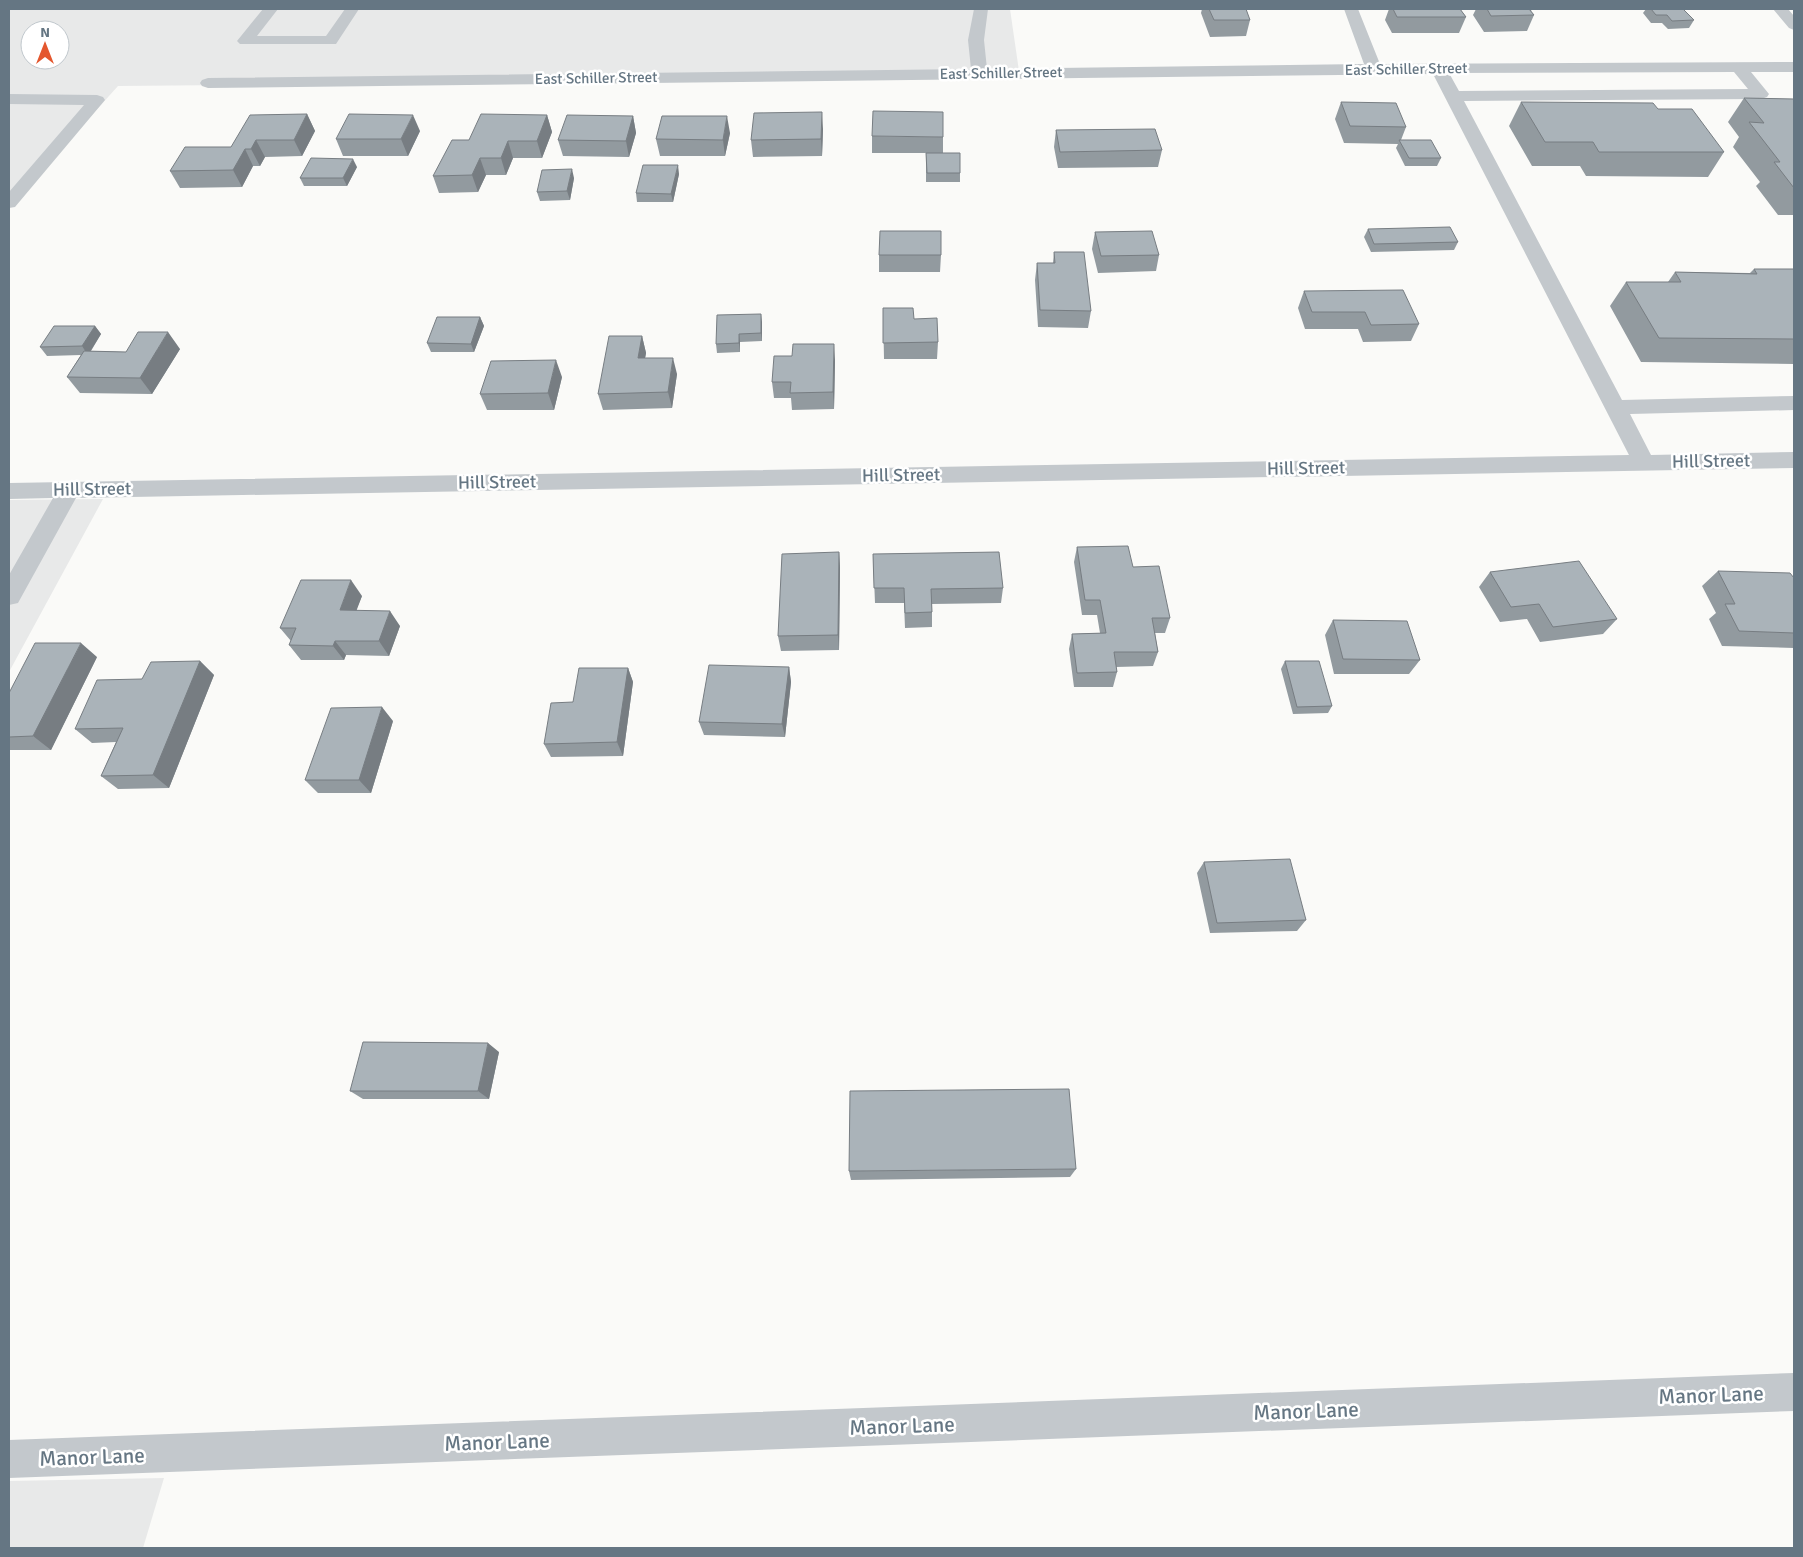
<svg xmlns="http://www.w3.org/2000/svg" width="1803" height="1557" viewBox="0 0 1803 1557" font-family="Signika,sans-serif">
	<rect width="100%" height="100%" fill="#fafaf8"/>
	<path fill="#e8e9e9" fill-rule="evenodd" d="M 9,9 L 1010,9 L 1020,78 L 118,86 L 9,207 ZM 30,30 L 60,30 L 60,60 L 30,60 Z
		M 103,499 L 9,672 L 9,500 Z
		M 164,1478 L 143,1548 L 9,1548 L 9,1481 Z"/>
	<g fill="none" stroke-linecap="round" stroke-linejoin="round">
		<path fill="#c3c8cc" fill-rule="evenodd" d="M 263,9 L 278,9 L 257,36 L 326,36 L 345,9 L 359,9 L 336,44 L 240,44 L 237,41 Z
			M 974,9 L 988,9 L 984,40 L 987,69 L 1364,64 L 1344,9 L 1358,9 L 1380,64 L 1794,62 L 1794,72 L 1751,72 L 1769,94 L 1767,97 L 1761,99 L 1464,101 L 1622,400 L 1794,396 L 1794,410 L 1630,414 L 1651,455 L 1794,452 L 1794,468 L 76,498 L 18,603 L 9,605 L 9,575 L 53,498 L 9,499 L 9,483 L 1629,455 L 1433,74 L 208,88 L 202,86 L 200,83 L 202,80 L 208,78 L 971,69 L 968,40 ZM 1734,72 L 1748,89 L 1459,91 L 1449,73 Z
			M 1773,9 L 1788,9 L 1794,16 L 1794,30 L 1789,28 Z
			M 9,94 L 97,95 L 103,97 L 105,100 L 15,207 L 9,208 L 9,192 L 84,105 L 9,104 Z
			M 1794,1373 L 1794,1411 L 9,1478 L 9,1440 Z"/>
	</g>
	<path fill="#929a9f" d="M 1202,9 L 1209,9 L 1250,20 L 1246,36 L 1210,37 L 1201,13 Z
		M 1389,9 L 1460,9 L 1466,17 L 1459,33 L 1392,33 L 1385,20 Z
		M 1476,9 L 1532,9 L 1531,11 L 1534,15 L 1527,31 L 1484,32 L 1473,15 Z
		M 1646,9 L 1683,9 L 1694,20 L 1689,28 L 1668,29 L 1662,23 L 1651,23 L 1643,13 Z
		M 1744,98 L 1794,99 L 1794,215 L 1778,215 L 1756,186 L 1760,182 L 1733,147 L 1739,137 L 1728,122 Z
		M 1341,102 L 1406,127 L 1401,140 L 1441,158 L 1437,166 L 1405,166 L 1396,148 L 1398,144 L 1344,143 L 1335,119 Z
		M 1521,102 L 1658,109 L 1724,152 L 1708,177 L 1586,176 L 1580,166 L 1532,166 L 1509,126 Z
		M 307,114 L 315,131 L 302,156 L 265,157 L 260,166 L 253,166 L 242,187 L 180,188 L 170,171 L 231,147 Z
		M 547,115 L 552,132 L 542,158 L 513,158 L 506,175 L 486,175 L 478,192 L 439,193 L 433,176 L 469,140 Z
		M 633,116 L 636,133 L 629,157 L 563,156 L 558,140 Z
		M 823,129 L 822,156 L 753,157 L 751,140 Z
		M 1056,130 L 1162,150 L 1158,167 L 1058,168 L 1054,147 Z
		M 420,131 L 408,156 L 343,156 L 336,139 Z
		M 730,133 L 725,156 L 660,156 L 656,139 Z
		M 872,136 L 943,137 L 943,153 L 960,173 L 960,182 L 926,182 L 926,153 L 872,153 Z
		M 357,167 L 347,186 L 304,186 L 300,178 Z
		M 679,174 L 673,202 L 637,202 L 636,193 Z
		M 574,178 L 570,200 L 540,201 L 537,192 Z
		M 1368,229 L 1458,242 L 1454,250 L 1371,252 L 1364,237 Z
		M 1095,232 L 1159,255 L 1156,271 L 1098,273 L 1092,249 Z
		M 1054,252 L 1091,311 L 1088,328 L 1038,327 L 1035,280 L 1037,263 L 1053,263 Z
		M 879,255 L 941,255 L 940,272 L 879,272 Z
		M 1754,269 L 1794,269 L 1794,364 L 1641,362 L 1610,306 L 1626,282 L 1668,282 L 1675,272 L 1750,273 Z
		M 1304,291 L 1419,324 L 1411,341 L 1363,342 L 1358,329 L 1305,329 L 1298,308 Z
		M 883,308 L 914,319 L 938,342 L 937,359 L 884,359 Z
		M 480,317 L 484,326 L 474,352 L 431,352 L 427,343 Z
		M 762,322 L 762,341 L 740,342 L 740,352 L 717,353 L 716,344 Z
		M 95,326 L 101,334 L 91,351 L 126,352 L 180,349 L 152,394 L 80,393 L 67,377 L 81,355 L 47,356 L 40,347 Z
		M 642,336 L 646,353 L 645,358 L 677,374 L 672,408 L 603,410 L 598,394 Z
		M 835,360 L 834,409 L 792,410 L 791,398 L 774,398 L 772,382 Z
		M 562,377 L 554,410 L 487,410 L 480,394 Z
		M 1077,547 L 1133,567 L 1170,618 L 1165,633 L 1155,633 L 1158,652 L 1153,666 L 1116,667 L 1117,672 L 1113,687 L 1074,687 L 1069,649 L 1072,634 L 1100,633 L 1097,615 L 1082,615 L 1074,562 Z
		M 839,552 L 840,568 L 839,650 L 781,651 L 778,636 Z
		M 873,554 L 1003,588 L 1001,603 L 932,604 L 932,627 L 905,628 L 904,603 L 875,603 Z
		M 1718,571 L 1794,578 L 1794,648 L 1722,646 L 1709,619 L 1716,613 L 1702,586 Z
		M 1490,572 L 1617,619 L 1603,634 L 1540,642 L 1527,619 L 1500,622 L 1479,587 Z
		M 362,596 L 356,610 L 400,626 L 389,656 L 346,655 L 344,660 L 301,660 L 289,645 L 291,641 L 280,628 Z
		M 1333,620 L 1420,660 L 1409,674 L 1334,674 L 1325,635 Z
		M 97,657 L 51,750 L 9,750 L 9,693 Z
		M 200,661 L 214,675 L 169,788 L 118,789 L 101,776 L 116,742 L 92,743 L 75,729 L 142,679 Z
		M 1285,661 L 1332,706 L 1328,713 L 1293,714 L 1281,669 Z
		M 789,667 L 791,682 L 785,737 L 704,735 L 699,722 Z
		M 628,668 L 633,682 L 623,756 L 551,757 L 544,744 L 573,702 Z
		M 393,721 L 371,793 L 318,793 L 305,780 Z
		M 1204,862 L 1306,920 L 1297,931 L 1210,933 L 1197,873 Z
		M 499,1052 L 489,1099 L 363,1099 L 350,1091 Z
		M 1076,1169 L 1070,1177 L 851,1180 L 849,1171 Z"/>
	<path fill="#777d82" d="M 822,112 L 823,129 L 822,156 L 821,139 Z
		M 307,114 L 315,131 L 302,156 L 294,140 Z
		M 413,115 L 420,131 L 408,156 L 401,139 Z
		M 547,115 L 552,132 L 542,158 L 537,141 Z
		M 633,116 L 636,133 L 629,157 L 626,141 Z
		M 727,116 L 730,133 L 725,156 L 723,140 Z
		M 256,140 L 265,157 L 260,166 L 251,149 Z
		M 508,141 L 513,158 L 506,175 L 501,158 Z
		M 245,149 L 253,166 L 242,187 L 233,170 Z
		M 480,158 L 486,175 L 478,192 L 472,175 Z
		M 353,159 L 357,167 L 347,186 L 343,178 Z
		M 678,165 L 679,174 L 673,202 L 671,194 Z
		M 572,169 L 574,178 L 570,200 L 567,191 Z
		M 761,314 L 762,322 L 762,341 L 761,333 Z
		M 480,317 L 484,326 L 474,352 L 471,344 Z
		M 95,326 L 101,334 L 88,355 L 82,346 Z
		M 168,332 L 180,349 L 152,394 L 140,378 Z
		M 739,334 L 740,342 L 740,352 L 739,343 Z
		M 642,336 L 646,353 L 642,375 L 638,358 Z
		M 834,344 L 835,360 L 834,409 L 833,392 Z
		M 673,358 L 677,374 L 672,408 L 668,392 Z
		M 556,360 L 562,377 L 554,410 L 548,393 Z
		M 839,552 L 840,568 L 839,650 L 838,635 Z
		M 351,580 L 362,596 L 351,625 L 340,610 Z
		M 390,611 L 400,626 L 389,656 L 379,641 Z
		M 335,641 L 346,655 L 344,660 L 333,646 Z
		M 81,643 L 97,657 L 51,750 L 33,736 Z
		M 200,661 L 214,675 L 169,788 L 153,775 Z
		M 789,667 L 791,682 L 785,737 L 782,724 Z
		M 628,668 L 633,682 L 623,756 L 617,742 Z
		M 382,707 L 393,721 L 371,793 L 359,780 Z
		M 488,1043 L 499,1052 L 489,1099 L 478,1091 Z"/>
	<path fill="#aab3b9" stroke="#777d82" d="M 1209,9 L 1246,9 L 1250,20 L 1214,20 Z
		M 1393,9 L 1460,9 L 1466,17 L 1397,17 Z
		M 1487,9 L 1529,9 L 1534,15 L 1491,16 Z
		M 1651,9 L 1683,9 L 1694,20 L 1672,21 L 1667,15 L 1656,15 Z
		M 1744,98 L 1794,99 L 1794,188 L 1774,162 L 1780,162 L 1749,122 L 1764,123 Z
		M 1341,102 L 1396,103 L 1406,127 L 1350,126 Z
		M 1521,102 L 1653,103 L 1658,109 L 1692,109 L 1724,152 L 1599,152 L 1593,142 L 1545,142 Z
		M 873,111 L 943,112 L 943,137 L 872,136 Z
		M 822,112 L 821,139 L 751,140 L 754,113 Z
		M 307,114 L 294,140 L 256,140 L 251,149 L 245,149 L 233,170 L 170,171 L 185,147 L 231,147 L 250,115 Z
		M 349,114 L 413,115 L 401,139 L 336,139 Z
		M 481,114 L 547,115 L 537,141 L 508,141 L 501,158 L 480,158 L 472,175 L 433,176 L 452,140 L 469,140 Z
		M 567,115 L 633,116 L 626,141 L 558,140 Z
		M 662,116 L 727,116 L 723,140 L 656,139 Z
		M 1155,129 L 1162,150 L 1060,152 L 1056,130 Z
		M 1399,140 L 1431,140 L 1441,158 L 1409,158 Z
		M 926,153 L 960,153 L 960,173 L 927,173 Z
		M 311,158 L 353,159 L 343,178 L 300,178 Z
		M 643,165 L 678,165 L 671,194 L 636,193 Z
		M 572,169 L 567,191 L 537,192 L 542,170 Z
		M 1450,227 L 1458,242 L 1374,244 L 1368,229 Z
		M 880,231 L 941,231 L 941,255 L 879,255 Z
		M 1152,231 L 1159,255 L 1101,256 L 1095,232 Z
		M 1054,252 L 1084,252 L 1091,311 L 1040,310 L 1037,263 L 1055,263 Z
		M 1754,269 L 1794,269 L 1794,339 L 1659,338 L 1626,282 L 1681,282 L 1675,272 L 1757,274 Z
		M 1403,290 L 1419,324 L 1371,325 L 1365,312 L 1312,312 L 1304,291 Z
		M 883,308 L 913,308 L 914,319 L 937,318 L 938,342 L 883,343 Z
		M 761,314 L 761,333 L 739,334 L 739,343 L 716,344 L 717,315 Z
		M 437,317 L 480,317 L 471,344 L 427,343 Z
		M 54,326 L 95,326 L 82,346 L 40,347 Z
		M 138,332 L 168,332 L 140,378 L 67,377 L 84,351 L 126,352 Z
		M 609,336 L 642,336 L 638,358 L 673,358 L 668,392 L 598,394 Z
		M 793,344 L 834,344 L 833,392 L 790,393 L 791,382 L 772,382 L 774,356 L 792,356 Z
		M 556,360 L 548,393 L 480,394 L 491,361 Z
		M 1128,546 L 1133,567 L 1159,566 L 1170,618 L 1152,618 L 1158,652 L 1114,652 L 1117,672 L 1077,673 L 1072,634 L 1106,633 L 1100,600 L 1085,600 L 1077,547 Z
		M 839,552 L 838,635 L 778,636 L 782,554 Z
		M 999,552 L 1003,588 L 931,589 L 932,612 L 905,613 L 904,588 L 874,588 L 873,554 Z
		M 1579,561 L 1617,619 L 1553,627 L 1539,604 L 1511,607 L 1490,572 Z
		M 1718,571 L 1790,573 L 1794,578 L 1794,633 L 1739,631 L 1725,604 L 1735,604 Z
		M 301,580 L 351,580 L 340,610 L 390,611 L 379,641 L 335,641 L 333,646 L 289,645 L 296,628 L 280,628 Z
		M 1333,620 L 1407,621 L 1420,660 L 1343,659 Z
		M 35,643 L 81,643 L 33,736 L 9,737 L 9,693 Z
		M 200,661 L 153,775 L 101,776 L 123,728 L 75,729 L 97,680 L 142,679 L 151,662 Z
		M 1285,661 L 1319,661 L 1332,706 L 1297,707 Z
		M 709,665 L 789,667 L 782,724 L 699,722 Z
		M 579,668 L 628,668 L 617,742 L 544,744 L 551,703 L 573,702 Z
		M 382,707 L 359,780 L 305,780 L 331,708 Z
		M 1290,859 L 1306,920 L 1217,923 L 1204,862 Z
		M 363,1042 L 488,1043 L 478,1091 L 350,1091 Z
		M 1069,1089 L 1076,1169 L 849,1171 L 850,1091 Z"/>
	<g text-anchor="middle" stroke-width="5" stroke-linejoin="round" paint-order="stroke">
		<g font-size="15" fill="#657683" stroke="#fff">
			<text transform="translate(1406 69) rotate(-1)" y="5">East Schiller Street</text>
			<text transform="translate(1001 73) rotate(-1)" y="5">East Schiller Street</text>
			<text transform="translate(596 78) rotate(-1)" y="5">East Schiller Street</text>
		</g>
		<g font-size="18" fill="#657683" stroke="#fff">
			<text transform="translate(1711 461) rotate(-1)" y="6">Hill Street</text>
			<text transform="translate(1306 468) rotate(-1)" y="6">Hill Street</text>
			<text transform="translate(901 475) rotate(-1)" y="6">Hill Street</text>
			<text transform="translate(497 482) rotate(-1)" y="6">Hill Street</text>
			<text transform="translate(92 489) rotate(-1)" y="6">Hill Street</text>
		</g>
		<g font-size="21" fill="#657683" stroke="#fff">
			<text transform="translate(1711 1395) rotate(-2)" y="7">Manor Lane</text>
			<text transform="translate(1306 1411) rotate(-2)" y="7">Manor Lane</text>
			<text transform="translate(902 1426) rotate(-2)" y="7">Manor Lane</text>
			<text transform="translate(497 1442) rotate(-2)" y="7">Manor Lane</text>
			<text transform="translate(92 1457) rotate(-2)" y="7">Manor Lane</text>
		</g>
	</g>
	<rect width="1803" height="1557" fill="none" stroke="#657683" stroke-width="20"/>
	<g transform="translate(45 45)"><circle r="24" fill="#ffffff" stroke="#c1c8cd"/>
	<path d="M0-4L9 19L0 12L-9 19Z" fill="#e4572e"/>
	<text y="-8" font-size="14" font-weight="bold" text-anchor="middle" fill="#657683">N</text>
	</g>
</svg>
